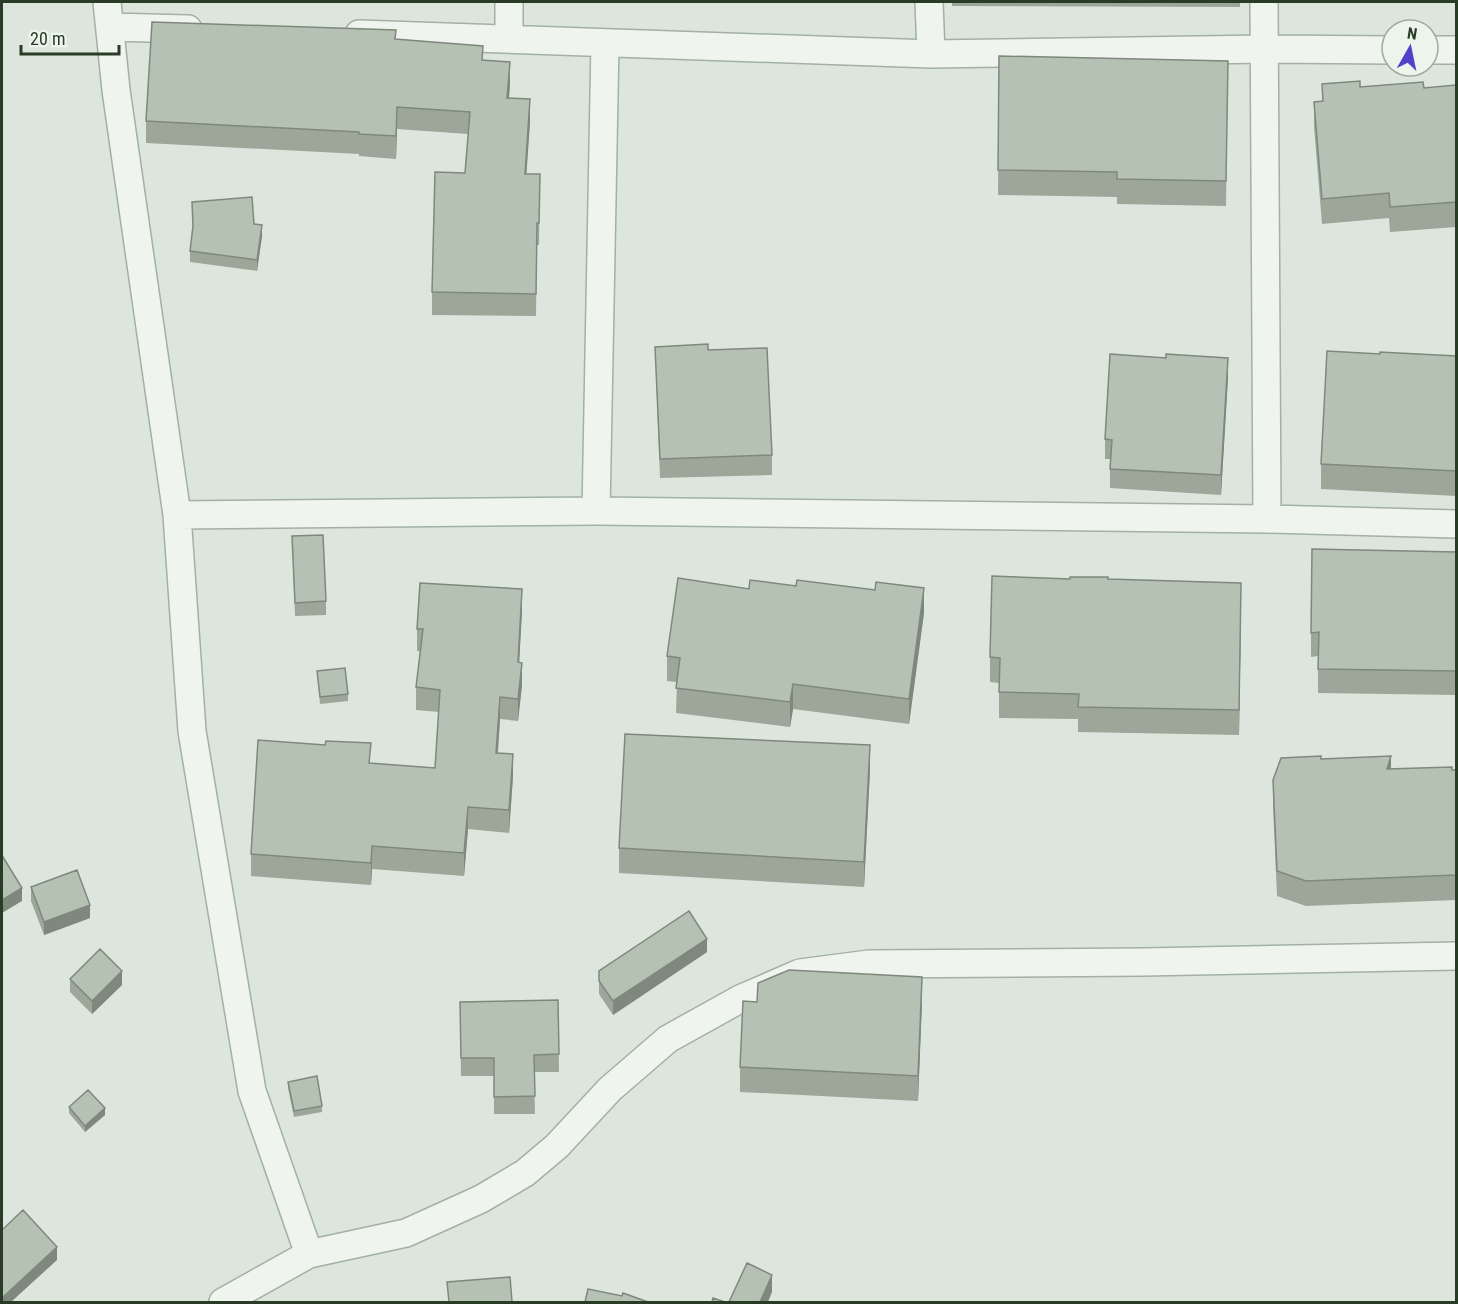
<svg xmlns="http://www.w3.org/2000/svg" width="1458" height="1304" viewBox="0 0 1458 1304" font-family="'Roboto Condensed',sans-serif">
	<rect width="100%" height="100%" fill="#dde6dc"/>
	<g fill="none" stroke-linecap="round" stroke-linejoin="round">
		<defs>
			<path id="street" d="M 107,2 L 116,90 L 177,515 L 192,731 L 252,1091 L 309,1254
				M 509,2 L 509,39
				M 929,2 L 931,54
				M 1264,2 L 1267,519
				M 110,27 L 188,29
				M 359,34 L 931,54 L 1265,49 L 1392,50
				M 1428,50 L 1456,50
				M 596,511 L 605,43
				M 177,515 L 596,511 L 1267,519 L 1456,524
				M 223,1302 L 309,1254 L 406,1233 L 481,1199 L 525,1173 L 557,1146 L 610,1089 L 668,1039 L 740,999 L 800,973 L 869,964 L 1144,962 L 1456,956"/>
		</defs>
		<use href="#street" stroke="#a3b0a2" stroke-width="30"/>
		<use href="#street" stroke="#eff4ee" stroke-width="27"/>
	</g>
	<path fill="#9ca79a" d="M 952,2 L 1240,2 L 1240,7 L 952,6 Z
		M 396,39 L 483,60 L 510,84 L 509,98 L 530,122 L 526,174 L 540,174 L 539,245 L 537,245 L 536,316 L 432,315 L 432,292 L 465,173 L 468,134 L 397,129 L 396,159 L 359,156 L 359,154 L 146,143 L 146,121 Z
		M 999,56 L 1228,61 L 1226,206 L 1117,204 L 1117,197 L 998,195 Z
		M 1322,84 L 1360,87 L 1424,88 L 1456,85 L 1456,227 L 1390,232 L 1389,218 L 1322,224 L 1314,127 L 1314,102 L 1322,101 Z
		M 192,202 L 254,224 L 262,236 L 257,271 L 190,262 L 190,251 L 193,230 Z
		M 655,347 L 708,350 L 772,455 L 772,475 L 660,478 Z
		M 1380,354 L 1456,356 L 1456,496 L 1321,489 L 1321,464 Z
		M 1228,378 L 1221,495 L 1110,488 L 1110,459 L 1105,459 L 1105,439 Z
		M 292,536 L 326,601 L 326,615 L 295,616 Z
		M 1456,552 L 1456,695 L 1318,693 L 1318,656 L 1311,657 L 1311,633 Z
		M 1108,579 L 1241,608 L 1239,735 L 1078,732 L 1078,719 L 999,718 L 999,683 L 990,682 L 990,657 Z
		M 522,611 L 519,662 L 522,685 L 518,721 L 500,719 L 498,753 L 513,776 L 509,833 L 468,829 L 464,876 L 372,869 L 371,885 L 251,876 L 251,854 L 371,763 L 435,768 L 439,712 L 416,710 L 416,687 L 420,651 L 417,651 L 417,629 Z
		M 924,613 L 909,724 L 793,709 L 790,727 L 676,713 L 677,682 L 667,681 L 667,656 Z
		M 317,671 L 348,694 L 348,701 L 320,704 Z
		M 1321,759 L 1391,769 L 1456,770 L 1456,900 L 1306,906 L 1277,896 L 1273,805 L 1273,780 Z
		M 870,770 L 864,887 L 619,873 L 619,848 Z
		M 31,887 L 90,918 L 44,935 L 31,901 Z
		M 707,952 L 613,1015 L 599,994 L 599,971 Z
		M 70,979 L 122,985 L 92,1014 L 70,992 Z
		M 558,1000 L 559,1072 L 534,1072 L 535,1114 L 494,1114 L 494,1076 L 461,1076 L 460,1002 Z
		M 757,1002 L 922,1002 L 918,1101 L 740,1092 L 740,1067 Z
		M 288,1082 L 322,1106 L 322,1112 L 294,1117 L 288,1088 Z
		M 69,1107 L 105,1115 L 85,1132 L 69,1113 Z"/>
	<path fill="#7f887d" d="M 510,62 L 510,84 L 507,120 L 507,98 Z
		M 530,99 L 530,122 L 525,196 L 525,174 Z
		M 397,107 L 397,129 L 396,159 L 396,136 Z
		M 262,225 L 262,236 L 257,271 L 257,260 Z
		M 1228,358 L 1228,378 L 1221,495 L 1221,475 Z
		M 1241,583 L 1241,608 L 1239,735 L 1239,710 Z
		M 924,588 L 924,613 L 909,724 L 909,699 Z
		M 522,589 L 522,611 L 518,684 L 518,662 Z
		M 522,663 L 522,685 L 518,721 L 518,699 Z
		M 793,684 L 793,709 L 790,727 L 790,702 Z
		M 500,697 L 500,719 L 496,775 L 496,753 Z
		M 870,745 L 870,770 L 864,887 L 864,862 Z
		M 513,754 L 513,776 L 509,833 L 509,810 Z
		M 1391,756 L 1391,781 L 1387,769 Z
		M 468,807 L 468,829 L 464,876 L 464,853 Z
		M 372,846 L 372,869 L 371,885 L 371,863 Z
		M 22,888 L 22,901 L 2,913 L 2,900 Z
		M 90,905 L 90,918 L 44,935 L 44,922 Z
		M 707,939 L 707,952 L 613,1015 L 613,1001 Z
		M 122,971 L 122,985 L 92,1014 L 92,1001 Z
		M 922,977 L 922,1002 L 918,1101 L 918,1076 Z
		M 105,1108 L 105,1115 L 85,1132 L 85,1126 Z
		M 57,1247 L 57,1260 L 11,1302 L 2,1302 L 2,1298 Z
		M 772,1275 L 772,1292 L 768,1302 L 760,1302 Z"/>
	<path fill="#b5c2b3" stroke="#7f887d" stroke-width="1.5" d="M 152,22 L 396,30 L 395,39 L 483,46 L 482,60 L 510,62 L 507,98 L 530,99 L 525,174 L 540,174 L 539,223 L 537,223 L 536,294 L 432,292 L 435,172 L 465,173 L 470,112 L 397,107 L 396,136 L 359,134 L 359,132 L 146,121 Z
		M 999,56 L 1228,61 L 1226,181 L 1117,179 L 1117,172 L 998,170 Z
		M 1360,81 L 1360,87 L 1423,82 L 1424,88 L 1456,85 L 1456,202 L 1390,207 L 1389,193 L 1322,199 L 1314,102 L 1323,101 L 1322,84 Z
		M 252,197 L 254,224 L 262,225 L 257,260 L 190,251 L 193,226 L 192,202 Z
		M 708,344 L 708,350 L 767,348 L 772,455 L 660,459 L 655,347 Z
		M 1327,351 L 1380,354 L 1380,352 L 1456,356 L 1456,471 L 1321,464 Z
		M 1110,354 L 1166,358 L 1166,354 L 1228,358 L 1221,475 L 1110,469 L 1112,440 L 1105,439 Z
		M 323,535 L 326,601 L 295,603 L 292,536 Z
		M 1312,549 L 1456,552 L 1456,671 L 1318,669 L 1319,632 L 1311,633 Z
		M 992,576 L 1070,579 L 1070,577 L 1108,577 L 1108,579 L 1241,583 L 1239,710 L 1078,707 L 1079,694 L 999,692 L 1000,658 L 990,657 Z
		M 678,578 L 749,589 L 750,580 L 796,586 L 797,580 L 875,590 L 876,582 L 924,588 L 909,699 L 793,684 L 790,702 L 676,688 L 680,658 L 667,656 Z
		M 420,583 L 522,589 L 518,662 L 522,663 L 518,699 L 500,697 L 496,753 L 513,754 L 509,810 L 468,807 L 464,853 L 372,846 L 371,863 L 251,854 L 258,740 L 325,745 L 326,741 L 371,743 L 369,763 L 435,768 L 440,690 L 416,687 L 423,629 L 417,629 Z
		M 345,668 L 348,694 L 320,697 L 317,671 Z
		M 625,734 L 870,745 L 864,862 L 619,848 Z
		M 1321,756 L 1321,759 L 1391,756 L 1387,769 L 1452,767 L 1452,770 L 1456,770 L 1456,875 L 1306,881 L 1277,871 L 1273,780 L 1281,758 Z
		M 3,857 L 22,888 L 2,900 L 2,858 Z
		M 77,870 L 90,905 L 44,922 L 31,887 Z
		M 689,911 L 707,939 L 613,1001 L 599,981 L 599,971 Z
		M 100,949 L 122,971 L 92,1001 L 70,979 Z
		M 789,970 L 922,977 L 918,1076 L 740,1067 L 743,1001 L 757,1002 L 758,983 Z
		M 558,1000 L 559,1054 L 534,1055 L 535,1096 L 494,1097 L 494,1058 L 461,1058 L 460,1002 Z
		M 317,1076 L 322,1106 L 294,1111 L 288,1082 Z
		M 88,1090 L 105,1108 L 85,1126 L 69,1107 Z
		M 23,1210 L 57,1247 L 2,1298 L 2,1230 Z
		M 747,1263 L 772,1275 L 760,1302 L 729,1302 Z
		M 510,1277 L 512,1302 L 449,1302 L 447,1282 Z
		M 588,1289 L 622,1296 L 623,1293 L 648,1302 L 585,1302 Z
		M 713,1298 L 725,1302 L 712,1302 Z"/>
	<rect width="1458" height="1304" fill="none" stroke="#283c26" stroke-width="6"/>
	<g transform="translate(1410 48) rotate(9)"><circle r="28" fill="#ecf4eb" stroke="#9eaa9c" stroke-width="1.5"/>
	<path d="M0-4.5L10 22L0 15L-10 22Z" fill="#5341cb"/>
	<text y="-9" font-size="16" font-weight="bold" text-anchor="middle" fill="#283c26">N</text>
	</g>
	<path d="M21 45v9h98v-9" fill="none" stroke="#283c26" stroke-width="3"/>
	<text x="30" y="45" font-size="18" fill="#283c26" stroke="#ecf4eb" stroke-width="4.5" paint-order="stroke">20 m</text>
</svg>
